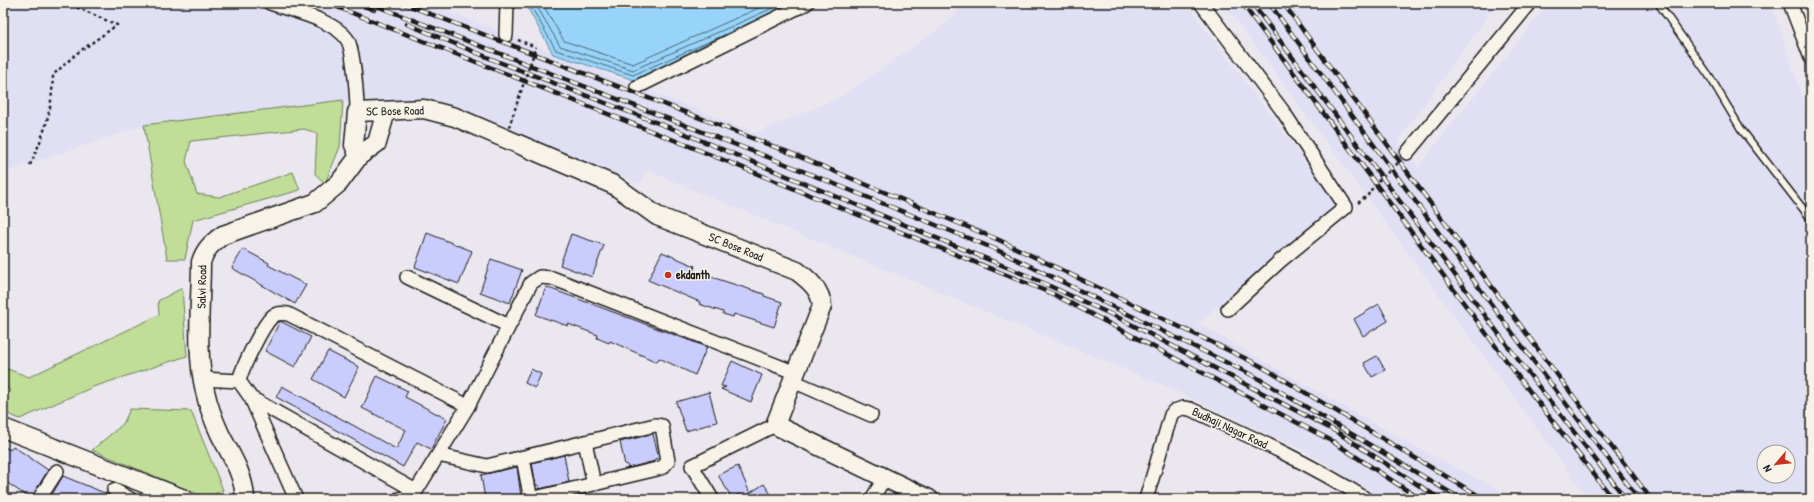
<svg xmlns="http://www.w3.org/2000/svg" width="1814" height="502" viewBox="0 0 1814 502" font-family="'Patrick Hand',sans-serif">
	<rect width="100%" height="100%" fill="#eae7ef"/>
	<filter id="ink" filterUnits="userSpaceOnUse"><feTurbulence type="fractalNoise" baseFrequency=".025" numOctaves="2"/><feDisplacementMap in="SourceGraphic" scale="8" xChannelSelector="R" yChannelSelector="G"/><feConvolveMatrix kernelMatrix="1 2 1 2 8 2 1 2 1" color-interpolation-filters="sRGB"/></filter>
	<g filter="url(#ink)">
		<path fill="#e0dff4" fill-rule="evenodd" d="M 3,3 L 428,3 L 755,133 L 841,97 L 942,27 L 966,3 L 1186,3 L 1340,208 L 1197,323 L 1410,444 L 1501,491 L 1507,499 L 1382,499 L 1306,451 L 1165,386 L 646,170 L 640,184 L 446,109 L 343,100 L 144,125 L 3,173 Z
			M 1224,3 L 1497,3 L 1397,142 L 1418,167 L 1549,3 L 1771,3 L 1811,124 L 1811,499 L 1589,499 ZM 1764,452 L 1788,452 L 1788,476 L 1764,476 Z"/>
		<path fill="#c0de97" stroke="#6e7d5a" d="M 343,100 L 340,147 L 325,183 L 315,174 L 317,133 L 304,129 L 191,141 L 186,161 L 197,194 L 219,197 L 293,172 L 300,190 L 193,220 L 185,259 L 167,259 L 144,125 Z
			M 182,288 L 187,356 L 93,387 L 20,419 L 3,412 L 3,398 L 10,391 C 4,383 0,377 5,368 L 29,377 L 159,315 L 158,301 Z
			M 130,409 L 191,411 L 223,490 L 207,498 L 92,450 L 123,424 Z"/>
		<path fill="#98d4f9" stroke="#668aa1" d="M 525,3 L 806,3 L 634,80 L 553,54 Z"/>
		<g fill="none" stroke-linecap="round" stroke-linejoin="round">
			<path stroke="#4e6674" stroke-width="1" d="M 529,3 L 556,50 L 633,75 L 731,32
				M 535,3 L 560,46 L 633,70 L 784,3
				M 542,3 L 564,41 L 633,64 L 770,3"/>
		</g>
		<path fill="#caccfe" stroke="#1c1c1c" d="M 427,233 L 472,251 L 459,284 L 415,267 Z
			M 571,234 L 604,245 L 592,277 L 560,265 Z
			M 243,249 L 269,263 L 268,265 L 306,285 L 295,304 L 232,268 Z
			M 662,252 L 695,266 L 693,271 L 764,294 L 764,296 L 782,302 L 774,327 L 734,314 L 733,317 L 723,314 L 723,312 L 699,304 L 700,302 L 648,280 Z
			M 491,259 L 522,270 L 510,303 L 480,292 Z
			M 546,287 L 707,347 L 695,375 L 659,358 L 657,362 L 610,341 L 609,343 L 597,338 L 598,335 L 568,324 L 568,326 L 536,315 Z
			M 1379,304 L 1388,321 L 1363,336 L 1354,319 Z
			M 280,321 L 311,337 L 295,367 L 265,351 Z
			M 328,351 L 359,367 L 344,397 L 313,379 Z
			M 1377,356 L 1385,370 L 1372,377 L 1364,363 Z
			M 732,361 L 762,375 L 751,402 L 721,389 L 726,387 L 721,386 Z
			M 531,369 L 541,374 L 535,388 L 525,383 Z
			M 377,376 L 408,391 L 405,397 L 447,419 L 431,449 L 417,442 L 403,467 L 276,397 L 282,386 L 396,449 L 406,430 L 362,408 Z
			M 709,392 L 717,422 L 686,431 L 676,402 Z
			M 653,434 L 659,458 L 655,459 L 655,461 L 628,468 L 627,464 L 625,465 L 620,442 Z
			M 3,446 L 10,450 L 13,446 L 48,470 L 31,499 L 3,480 Z
			M 564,455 L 569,482 L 539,489 L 539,485 L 536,485 L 532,463 Z
			M 738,466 L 750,493 L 764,484 L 774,499 L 739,499 L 742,497 L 740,494 L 732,498 L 718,475 Z
			M 517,467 L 521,497 L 485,499 L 481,475 Z
			M 63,476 L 107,494 L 114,499 L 55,499 L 51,496 Z"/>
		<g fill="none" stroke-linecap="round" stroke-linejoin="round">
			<defs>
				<path id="lane" d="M 1658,3 L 1710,77 L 1741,129 L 1811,219"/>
				<path id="street" d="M 270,3 C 292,11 334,20 347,39 C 354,49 357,99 357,112
					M 1201,3 L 1282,110 L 1346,207 L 1280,261 L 1228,309
					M 1790,3 L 1811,58
					M 506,35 L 507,3
					M 637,87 L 807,3
					M 1407,153 L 1530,3
					M 407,277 L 509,326
					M 203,379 L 239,381
					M 793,381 L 871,415
					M 251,398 L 416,491
					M 585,442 L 594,484
					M 438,455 L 487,466 L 655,425 L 662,426 L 668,461 L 663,467 L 657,469 L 535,498 L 530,495 L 523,458
					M 114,490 L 130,499
					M 39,499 L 57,471
					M 296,499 L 251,398 L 239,381 C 242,368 263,324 273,316 C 277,313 282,313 288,314 L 468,406 L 531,283 L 540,277 L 552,278 L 796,373
					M 399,499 L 405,498 L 416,491 L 468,406
					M 712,499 L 692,466 L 775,425
					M 872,499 L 885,477
					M 1146,499 L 1171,415 L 1174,411 L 1183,408 L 1190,409 C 1250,436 1311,464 1366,499"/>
				<path id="secondary" d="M 359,156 L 377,143 L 386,111
					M 3,428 L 184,499
					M 245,499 C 244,474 231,456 220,434 C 214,421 208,405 205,391 C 195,350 201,304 201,262 C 205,249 212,243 223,235 L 315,203 L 339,183 L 359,156 L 354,145 L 357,112 L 424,109 L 455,117 L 614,185 L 657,216 L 797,271 C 809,280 821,290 822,306 L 775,425 L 929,499"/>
			</defs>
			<use href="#lane" stroke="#1c1c1c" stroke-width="9"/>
			<use href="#street" stroke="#1c1c1c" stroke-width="16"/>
			<use href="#secondary" stroke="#1c1c1c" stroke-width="21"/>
			<path stroke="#1c1c1c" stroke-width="2.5" stroke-dasharray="3 3" stroke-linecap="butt" d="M 518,40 L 536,47
				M 30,165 C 45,132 52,112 53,75 L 76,54 L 117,25 L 67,3
				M 1358,203 L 1368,195 L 1375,184 L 1399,162"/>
			<use href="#lane" stroke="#f7f3e8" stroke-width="6"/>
			<use href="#street" stroke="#f7f3e8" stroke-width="13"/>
			<use href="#secondary" stroke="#f7f3e8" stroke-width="18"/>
			<defs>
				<path id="rail" d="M 327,3 L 689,146 L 1053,294 L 1332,441 L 1420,499
					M 357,3 L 374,10
					M 369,3 L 783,163 L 995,249 L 1254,376 L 1461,499
					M 402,3 L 788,152 L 999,240 L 1259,365 L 1484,499
					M 1242,3 L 1514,371 L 1613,499
					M 1252,3 L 1522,365 L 1626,499
					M 1269,3 L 1531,358 L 1639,499
					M 1283,3 L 1540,352 L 1651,499
					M 407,24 L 499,62 L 676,130 L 1028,276 L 1119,318 L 1337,432 L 1440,499"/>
			</defs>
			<use href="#rail" stroke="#1c1c1c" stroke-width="4.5"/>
			<use href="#rail" stroke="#f7f3e8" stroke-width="3" stroke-dasharray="9" stroke-linecap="butt"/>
			<path stroke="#1c1c1c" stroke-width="2.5" stroke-dasharray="3 3" stroke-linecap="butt" d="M 509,127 L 536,47"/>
		</g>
	</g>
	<circle fill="#c8321e" stroke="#f7f3e8" stroke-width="1.5" cx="668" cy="275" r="4"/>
	<g text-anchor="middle" stroke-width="3" stroke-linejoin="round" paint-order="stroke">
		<g font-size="12" fill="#1c1c1c" stroke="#f7f3e8">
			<text transform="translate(395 111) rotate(-1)" y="4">SC Bose Road</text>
			<text transform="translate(736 247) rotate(22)" y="4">SC Bose Road</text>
			<text transform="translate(202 287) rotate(-89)" y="4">Salvi Road</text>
			<text transform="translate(1230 428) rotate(25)" y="4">Budhaji Nagar Road</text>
		</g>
		<g font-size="12" font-weight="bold" fill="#1c1c1c" stroke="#f7f3e8" text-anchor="start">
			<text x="676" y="279">ekdanth</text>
		</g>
	</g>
	<rect width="1814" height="502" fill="none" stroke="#f7f3e8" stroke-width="16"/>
	<rect x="8" y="8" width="1798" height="486" fill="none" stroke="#1c1c1c" stroke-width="1.5" filter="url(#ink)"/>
	<g transform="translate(1776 464) rotate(242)"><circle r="19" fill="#f7f3e8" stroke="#9f9d96"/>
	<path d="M0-3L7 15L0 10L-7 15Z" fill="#c8321e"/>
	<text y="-6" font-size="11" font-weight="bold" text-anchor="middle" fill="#1c1c1c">N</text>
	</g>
</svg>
